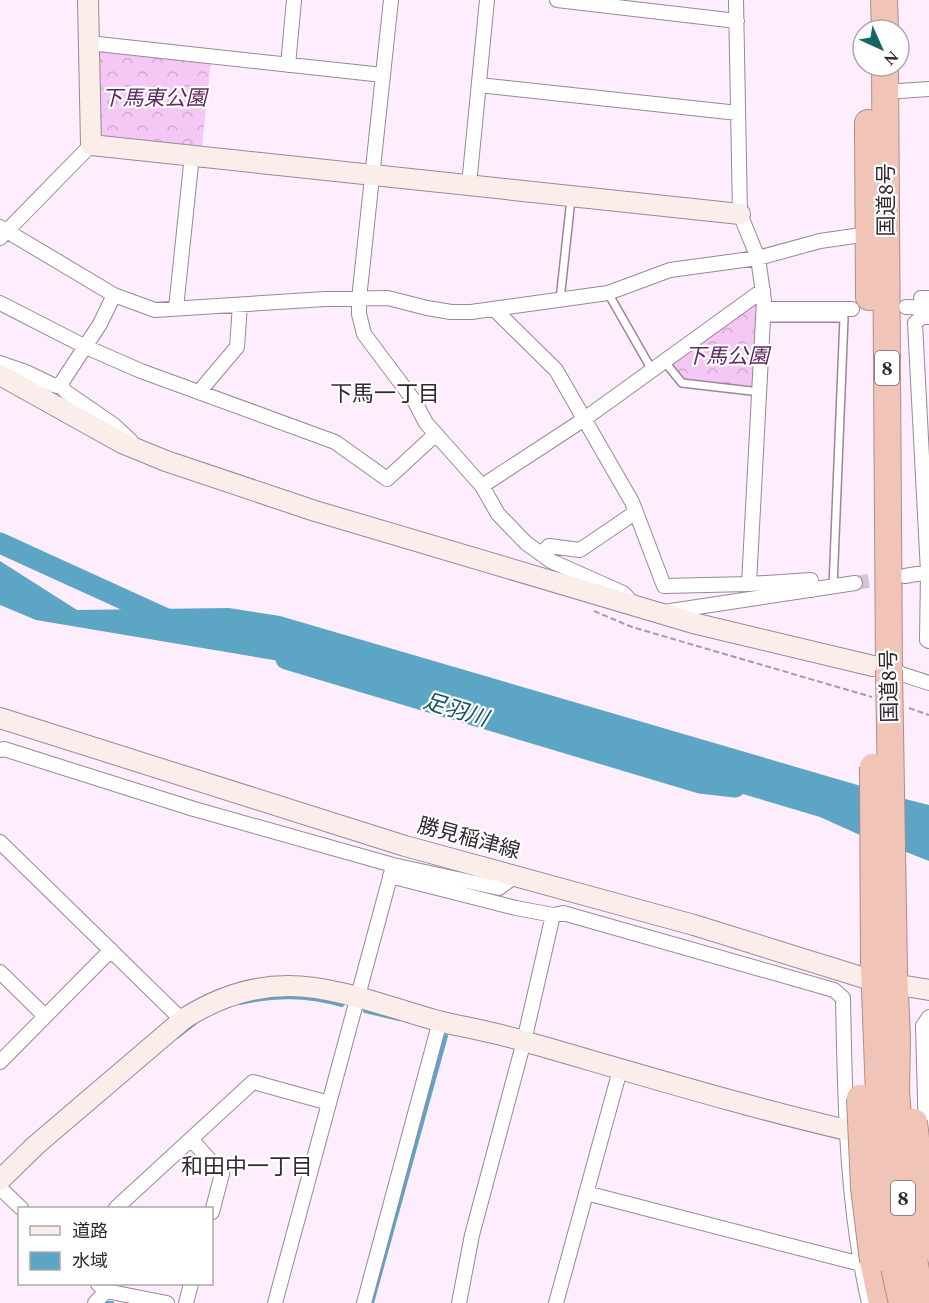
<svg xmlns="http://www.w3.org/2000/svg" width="929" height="1303" viewBox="0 0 929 1303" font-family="Spectral,'Noto Sans JP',serif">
	<defs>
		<pattern id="forest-crowns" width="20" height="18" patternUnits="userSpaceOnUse" patternTransform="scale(1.5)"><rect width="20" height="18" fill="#f5c7f4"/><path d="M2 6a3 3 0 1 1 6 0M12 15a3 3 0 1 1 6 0" fill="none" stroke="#d2abd2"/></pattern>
	</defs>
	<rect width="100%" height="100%" fill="#feedfd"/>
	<path fill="url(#forest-crowns)" d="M 98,48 L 211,61 L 202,146 L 99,137 Z
		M 759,297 L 756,388 L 683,382 L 668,361 Z"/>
	<path fill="#5ca5c5" d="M 0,561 L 77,610 L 229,608 L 280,616 L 861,786 L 860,835 L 820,817 L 315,667 L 36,620 L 0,605 Z
		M 905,799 L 929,805 L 929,861 L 901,850 Z"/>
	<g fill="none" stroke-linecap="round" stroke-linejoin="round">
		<path stroke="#5ca5c5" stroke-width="4" d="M 240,1003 C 277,995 305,995 342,1005
			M 365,1011 L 399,1019
			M 177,1037 L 195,1023
			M 108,1303 L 112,1303
			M 372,1303 L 446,1036"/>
		<path stroke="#5ca5c5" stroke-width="21" d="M 0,543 L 169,620
			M 286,659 L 700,783 L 735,787"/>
		<path stroke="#d5c6d4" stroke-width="14" stroke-dasharray="14 7" stroke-linecap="butt" d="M 855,583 L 894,577"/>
		<defs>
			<path id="lane" d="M 608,293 L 652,370
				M 560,300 L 571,199
				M 764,318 L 844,318 L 833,587
				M 664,361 L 682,383 L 760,392"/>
			<path id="street" d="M 391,0 L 359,299 L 359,314 L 364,334 L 415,402 L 426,423 L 482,486 L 498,514 L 526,543 L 551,561 L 623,593 L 628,598
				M 557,0 L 737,21
				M 736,0 L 740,214 L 758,258 L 764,300 L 749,584
				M 89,43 L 383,75
				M 288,65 L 294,0
				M 479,85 L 738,113
				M 885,92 L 929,89
				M 469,185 L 487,0
				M 0,227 L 114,295 L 155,310 L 325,299 L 388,298 L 427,308 L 451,312 L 471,312 L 608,293 L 670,270 L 758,258 L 820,241 L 868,234
				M 0,238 L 91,145
				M 114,295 L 100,324 L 62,382 L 62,387 L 66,392 L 114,425 L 131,441
				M 921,298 L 929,298
				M 0,303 L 86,347 L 141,371 L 335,442 L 387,479 L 436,434
				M 906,307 L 929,308
				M 176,308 L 192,155
				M 494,309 L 556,370 L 632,502 L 664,586 L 749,584 L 811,580 L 812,590
				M 764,309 L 852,309
				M 929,317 L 922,317 L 915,323 L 928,572 L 927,640 L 929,641
				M 0,363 L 26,372 L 53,385 L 57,386 L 62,382
				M 199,392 L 237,347 L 240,305
				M 482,486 L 583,420 L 763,290
				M 541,554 L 549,546 L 580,550 L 636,512
				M 905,576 L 929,572
				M 664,612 L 855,583
				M 889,670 L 929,683
				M 0,750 L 4,749 L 194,809 L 393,865 L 499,888 L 515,876
				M 0,842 L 182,1020
				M 390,876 L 516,908 L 553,915 L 563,913 L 834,990 L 843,998 C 845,1100 846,1203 869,1303
				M 0,972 L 45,1016
				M 0,1062 L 111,950
				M 926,1136 L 923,1026 L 929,1017
				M 191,1139 L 222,1174 L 212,1212
				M 0,1188 L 21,1208
				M 586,1193 L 861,1264
				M 116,1208 L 253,1082 L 329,1103
				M 98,1284 L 106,1291 L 167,1303
				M 95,1303 L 106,1291
				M 186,1303 L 191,1284
				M 275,1303 L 392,870
				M 364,1303 L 440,1021
				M 459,1303 L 472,1235 L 524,1041 L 553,915
				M 556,1303 L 620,1070"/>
			<path id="secondary" d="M 88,0 L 91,145 L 740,214
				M 0,375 L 122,443 L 166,461 L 315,511 L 693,623 L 873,666
				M 0,718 L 405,846 L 694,925 L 874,981 L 929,990
				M 0,1180 L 36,1145 L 185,1018 C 217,998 250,986 288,986 C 337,986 391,1008 438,1021 C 468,1028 498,1033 527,1042 C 642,1075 756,1110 873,1136"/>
			<path id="highway" d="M 884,0 L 885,30
				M 885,66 L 889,670
				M 868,123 L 869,297
				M 874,965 L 879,1094
				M 894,970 L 897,1038 L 896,1091
				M 873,1261 L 882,1303"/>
		</defs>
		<use href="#lane" stroke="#9a8799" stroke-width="10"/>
		<use href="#street" stroke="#9a8799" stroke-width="16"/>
		<use href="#secondary" stroke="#9a8799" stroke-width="22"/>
		<use href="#highway" stroke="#ae8e89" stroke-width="28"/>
		<path stroke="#a89ba8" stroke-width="2" stroke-dasharray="6 3" stroke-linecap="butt" d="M 594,611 L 632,627 L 872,697
			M 909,708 L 929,715"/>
		<use href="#lane" stroke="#fff" stroke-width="7"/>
		<use href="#street" stroke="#fff" stroke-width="14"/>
		<use href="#secondary" stroke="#fbedea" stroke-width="20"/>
		<use href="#highway" stroke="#f1c4b8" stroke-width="26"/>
		<defs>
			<path id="highway-bridge" d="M 889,670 L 894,970
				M 873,767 L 874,965
				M 896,1091 L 905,1210 L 922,1303
				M 879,1094 C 879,1164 885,1234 902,1303
				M 860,1098 L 864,1188 L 873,1261
				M 914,1122 L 929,1247"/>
		</defs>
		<use href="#highway-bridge" stroke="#ae8e89" stroke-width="28" stroke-linecap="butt"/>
		<use href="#highway-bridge" stroke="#f1c4b8" stroke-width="26"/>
	</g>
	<g text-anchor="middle" stroke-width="4.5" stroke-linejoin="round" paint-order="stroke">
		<g fill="#fff" stroke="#6f696f" stroke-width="1.5">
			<rect x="875" y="351" width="24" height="34" rx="4.5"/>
			<rect x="891" y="1181" width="24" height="34" rx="4.5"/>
		</g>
		<g font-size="20" font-weight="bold" fill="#312931">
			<text x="887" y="375">8</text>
			<text x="903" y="1205">8</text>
		</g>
		<g font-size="21" font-style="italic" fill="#602661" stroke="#fff">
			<text x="154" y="105">下馬東公園</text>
			<text x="727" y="363">下馬公園</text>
		</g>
		<g font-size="21" fill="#312931" stroke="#fff">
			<text transform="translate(886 200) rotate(-90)" y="7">国道8号</text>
			<text transform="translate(889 686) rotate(-91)" y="7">国道8号</text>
			<text transform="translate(469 838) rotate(15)" y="7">勝見稲津線</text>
		</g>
		<g font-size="22" fill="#312931" stroke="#fff">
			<text x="385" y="401">下馬一丁目</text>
			<text x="247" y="1174">和田中一丁目</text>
		</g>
		<g font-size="22" font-style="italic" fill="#134f66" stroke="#fff">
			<text transform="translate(456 709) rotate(17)" y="8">足羽川</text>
		</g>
	</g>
	<rect x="18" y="1207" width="195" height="78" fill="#ffffff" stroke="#ada9ad" stroke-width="1.5"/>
	<rect x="30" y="1226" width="30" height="9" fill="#fbedea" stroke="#ada9ad" stroke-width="1.5"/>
	<text x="72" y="1237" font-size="18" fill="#312931">道路</text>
	<rect x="30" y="1252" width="30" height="18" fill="#5ca5c5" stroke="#ada9ad" stroke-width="1.5"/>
	<text x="72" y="1267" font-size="18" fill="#312931">水域</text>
	<g transform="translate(881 48) rotate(135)"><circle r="28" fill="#ffffff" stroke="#ada9ad" stroke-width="1.5"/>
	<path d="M0-4.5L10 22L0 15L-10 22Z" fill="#176562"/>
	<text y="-9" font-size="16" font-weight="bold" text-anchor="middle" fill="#312931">N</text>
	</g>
</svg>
